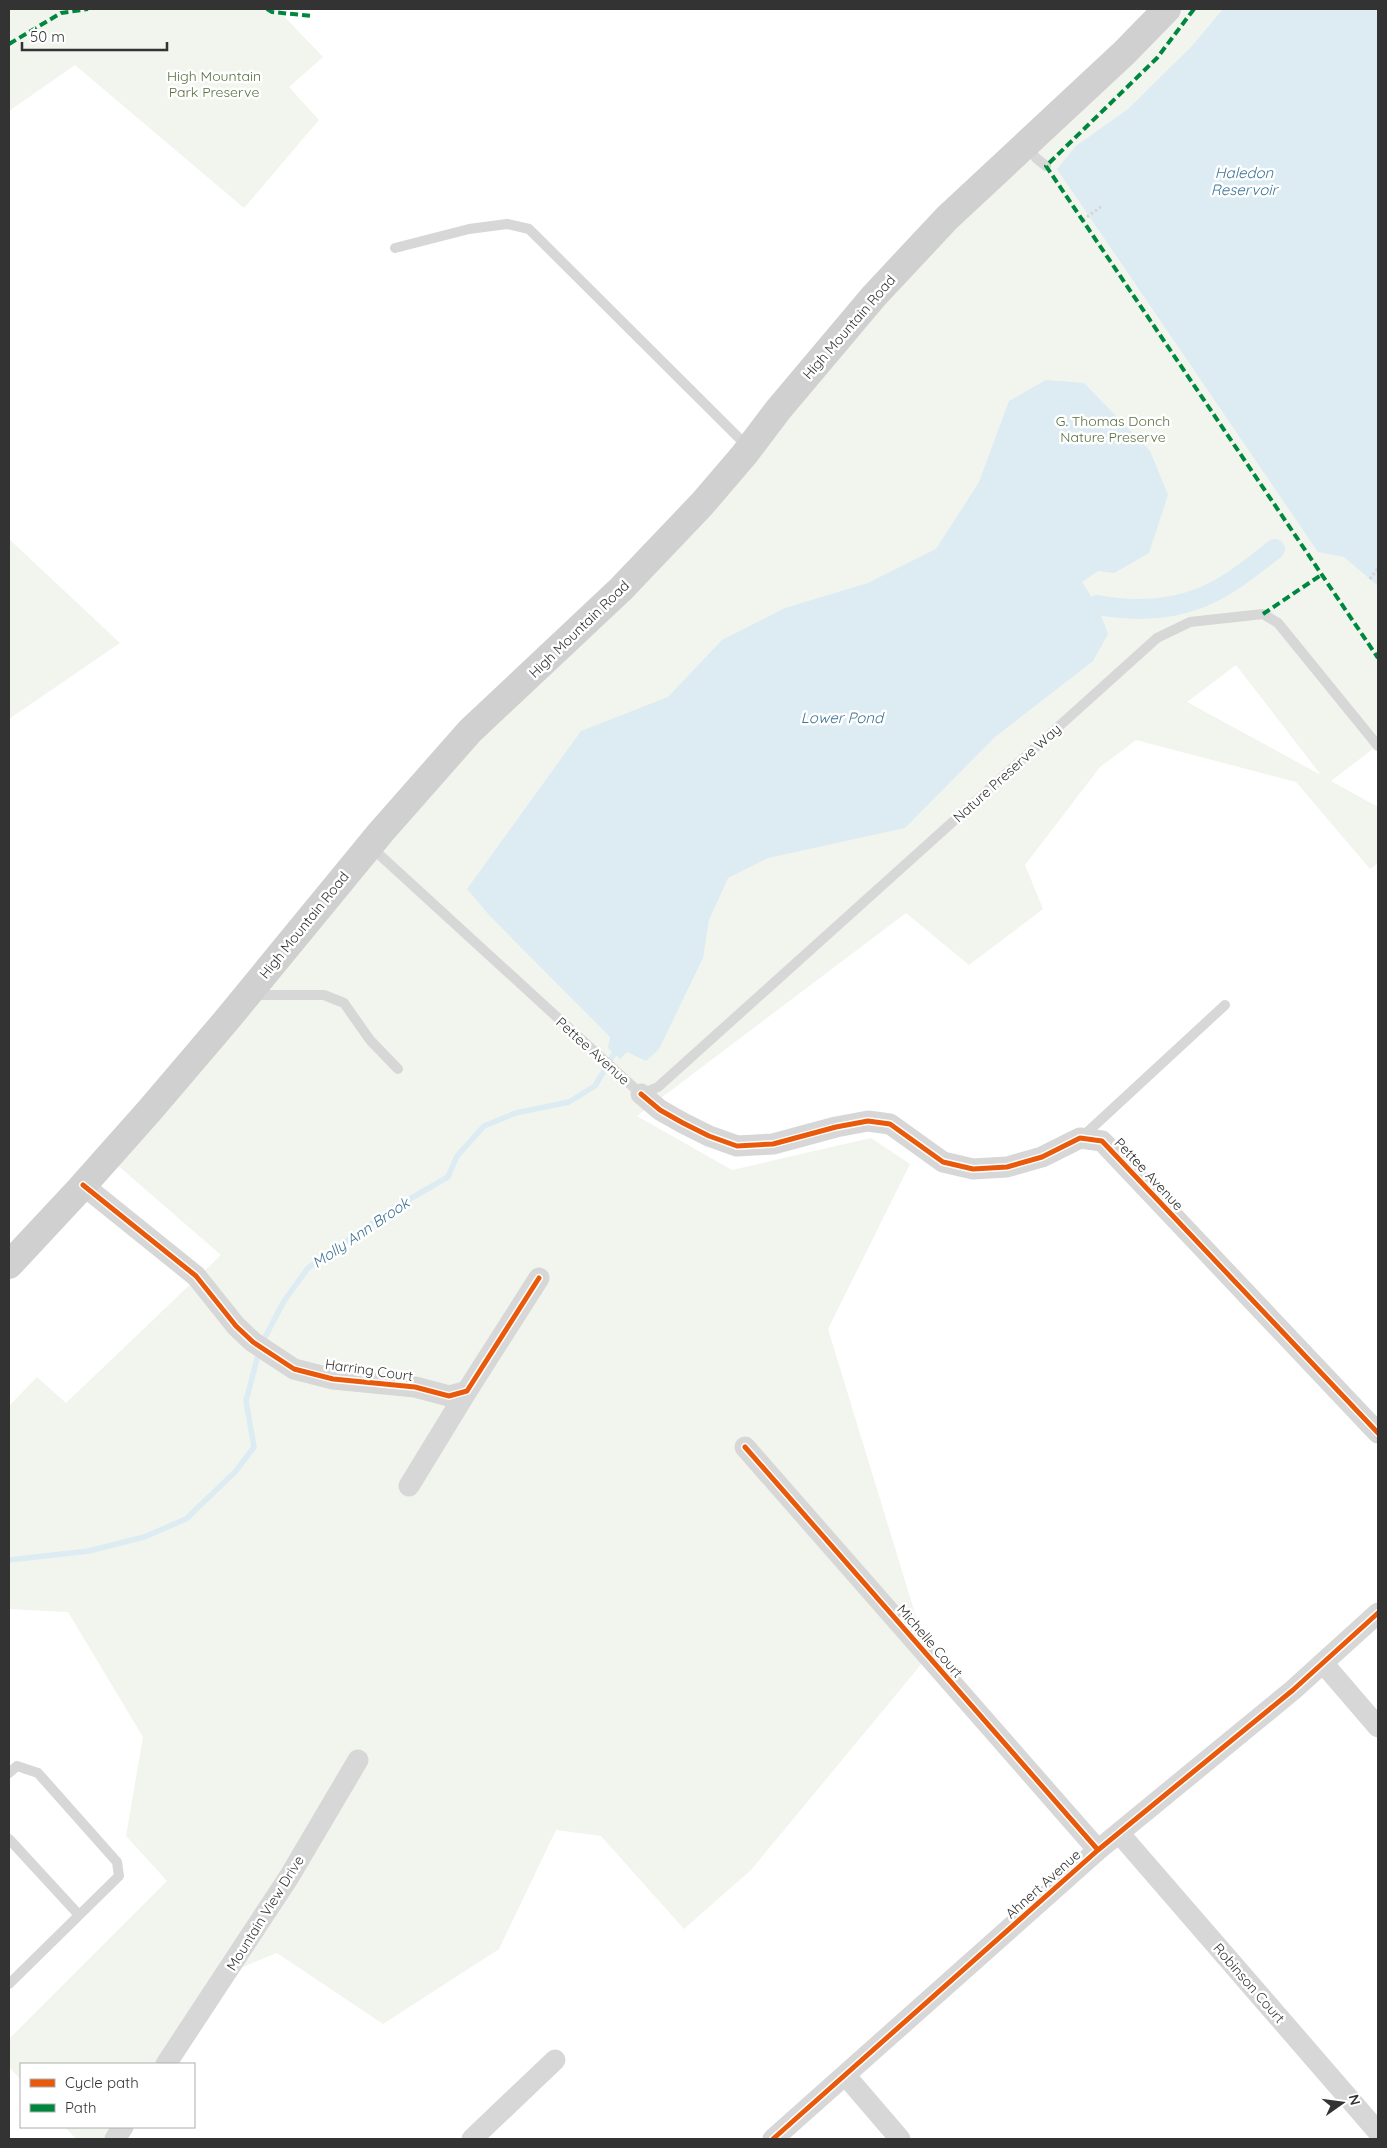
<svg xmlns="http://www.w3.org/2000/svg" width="1387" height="2148" viewBox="0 0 1387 2148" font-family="Quicksand,sans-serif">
	<rect width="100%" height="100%" fill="#fff"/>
	<path fill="#f1f5ed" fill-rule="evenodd" d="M 9,9 L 277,9 L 323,57 L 289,87 L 319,120 L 244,208 L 75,65 L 9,111 Z
		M 1167,9 L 1378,9 L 1378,745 L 1331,781 L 1378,807 L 1378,863 L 1370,869 L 1296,782 L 1136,740 L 1100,767 L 1025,865 L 1043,909 L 969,965 L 906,913 L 637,1116 L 732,1170 L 871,1138 L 910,1164 L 828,1329 L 928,1656 L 751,1870 L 684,1929 L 601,1836 L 556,1830 L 499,1949 L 383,2024 L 277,1953 L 225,1974 L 161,2064 L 21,2064 L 21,2080 L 9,2067 L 9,2039 L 167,1881 L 126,1836 L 143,1737 L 68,1612 L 9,1609 L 9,1406 L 37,1377 L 66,1403 L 221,1255 L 108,1157 L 381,832 L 778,410 ZM 1236,665 L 1321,775 L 1187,702 Z
		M 9,539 L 120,643 L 9,719 Z
		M 65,2127 L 116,2127 L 107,2139 L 76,2139 Z"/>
	<path fill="#ddebf3" d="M 1223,9 L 1378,9 L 1378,586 L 1344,557 L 1318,552 L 1057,169 L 1076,146 L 1128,109 L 1193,45 Z
		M 1046,380 L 1084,383 L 1150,451 L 1168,495 L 1149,553 L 1114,573 L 1098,571 L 1082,582 L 1097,605 L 1108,634 L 1093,661 L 995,737 L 905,828 L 768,858 L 728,878 L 709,920 L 703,958 L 659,1049 L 646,1061 L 627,1052 L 620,1059 L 608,1048 L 610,1037 L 490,916 L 467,889 L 581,731 L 668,697 L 722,640 L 785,608 L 868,583 L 936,549 L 979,482 L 1009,401 Z"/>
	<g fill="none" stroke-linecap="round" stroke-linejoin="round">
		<path stroke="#ddebf3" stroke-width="5.5" d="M 262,1343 L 284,1301 L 308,1268 L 394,1208 L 448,1177 L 457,1156 L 484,1126 L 516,1113 L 569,1102 L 595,1086 L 618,1047
			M 9,1560 L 89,1551 L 144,1537 L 186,1519 L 236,1471 L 254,1447 L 246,1401 L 259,1351"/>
		<path stroke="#ddebf3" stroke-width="20" d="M 1097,605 C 1131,611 1168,611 1200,598 C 1228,587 1252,567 1275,549"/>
		<path stroke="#d6d6d6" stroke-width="3" stroke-dasharray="2.5 2.5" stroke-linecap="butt" d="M 1083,220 L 1102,206
			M 1370,579 L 1378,568"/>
		<path stroke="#d7d7d7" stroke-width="10" d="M 1027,145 L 1036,158 L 1046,166
			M 395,248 L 469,229 L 507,224 L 529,229 L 748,447
			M 371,847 L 641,1094 L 658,1087 L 1157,638 L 1190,622 L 1263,614 L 1278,623 L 1378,746
			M 253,995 L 324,995 L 344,1003 L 370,1040 L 398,1069
			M 1081,1138 L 1225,1005
			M 9,1773 L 17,1766 L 38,1773 L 117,1862 L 119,1876 L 9,1984
			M 9,1839 L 79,1915"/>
		<path stroke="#d7d7d7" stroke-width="21" d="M 641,1094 L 660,1110 L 683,1123 L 709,1136 L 737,1146 L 773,1144 L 836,1127 L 868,1121 L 890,1124 L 943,1162 L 973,1169 L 1007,1167 L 1042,1157 L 1080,1138 L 1102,1141 L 1378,1433
			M 83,1185 L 196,1276 L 236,1326 L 253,1342 L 294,1369 L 333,1379 L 415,1387 L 449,1396 L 467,1391 L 539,1278
			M 745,1447 L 1098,1850
			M 409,1486 L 467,1391
			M 1323,1663 L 1378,1727
			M 1119,1833 L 1378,2132
			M 166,2064 L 289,1877 L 358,1760
			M 846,2076 L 900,2139
			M 115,2139 L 123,2127
			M 472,2139 L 555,2060
			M 773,2139 L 1098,1850 L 1293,1690 L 1378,1613"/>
		<path stroke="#d0d0d0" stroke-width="28" d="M 9,1265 L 78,1191 L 150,1110 L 225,1022 L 381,832 L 470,731 L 621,589 L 702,504 L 744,455 L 778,410 L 874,296 L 947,218 L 1124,53 L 1167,9"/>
		<path stroke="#00873e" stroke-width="4" stroke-dasharray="8 4" stroke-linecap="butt" d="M 267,9 L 272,12 L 312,16
			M 1194,9 L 1157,58 L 1046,166 L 1378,658
			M 9,44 L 61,13 L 88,9
			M 1263,614 L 1321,575"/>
		<defs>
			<path id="cycleway" d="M 641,1094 L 660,1110 L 683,1123 L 709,1136 L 737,1146 L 773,1144 L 836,1127 L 868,1121 L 890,1124 L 943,1162 L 973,1169 L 1007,1167 L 1042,1157 L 1080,1138 L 1102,1141 L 1378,1433
				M 83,1185 L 196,1276 L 236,1326 L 253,1342 L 294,1369 L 333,1379 L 415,1387 L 449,1396 L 467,1391 L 539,1278
				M 745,1447 L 1098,1850
				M 773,2139 L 1098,1850 L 1293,1690 L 1378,1613"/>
		</defs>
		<use href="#cycleway" stroke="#fff" stroke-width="8"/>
		<use href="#cycleway" stroke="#e8590c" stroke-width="5"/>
	</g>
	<g text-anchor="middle" stroke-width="5" stroke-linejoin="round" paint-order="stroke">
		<g font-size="14" fill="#56703f" stroke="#fff">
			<text x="214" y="81">High Mountain<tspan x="214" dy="16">Park Preserve</tspan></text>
			<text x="1113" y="426">G. Thomas Donch<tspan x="1113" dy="16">Nature Preserve</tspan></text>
		</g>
		<g font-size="14" fill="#333" stroke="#fff">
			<text transform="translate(849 327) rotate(-49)" y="5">High Mountain Road</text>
			<text transform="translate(579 629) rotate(-44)" y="5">High Mountain Road</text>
			<text transform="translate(1007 773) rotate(-42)" y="5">Nature Preserve Way</text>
			<text transform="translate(304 925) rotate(-51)" y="5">High Mountain Road</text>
			<text transform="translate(593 1051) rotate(42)" y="5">Pettee Avenue</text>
			<text transform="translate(1149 1174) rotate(47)" y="5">Pettee Avenue</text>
			<text transform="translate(369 1370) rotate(8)" y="5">Harring Court</text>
			<text transform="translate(930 1641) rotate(49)" y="5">Michelle Court</text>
			<text transform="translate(1043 1884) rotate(-42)" y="5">Ahnert Avenue</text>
			<text transform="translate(265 1913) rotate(-58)" y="5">Mountain View Drive</text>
			<text transform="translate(1249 1983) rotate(49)" y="5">Robinson Court</text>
		</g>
		<g font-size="15" font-style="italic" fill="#3f7597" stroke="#fff">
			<text x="1244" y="178">Haledon<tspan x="1244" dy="17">Reservoir</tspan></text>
			<text x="842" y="723">Lower Pond</text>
			<text transform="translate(361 1233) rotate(-34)" y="5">Molly Ann Brook</text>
		</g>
	</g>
	<rect width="1387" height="2148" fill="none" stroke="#333333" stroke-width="20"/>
	<rect x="20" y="2063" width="175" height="65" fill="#ffffff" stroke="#adadad"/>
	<rect x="30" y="2079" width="25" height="8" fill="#e8590c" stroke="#adadad"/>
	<text x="65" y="2088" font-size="15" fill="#333333">Cycle path</text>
	<rect x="30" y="2104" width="25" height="8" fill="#00873e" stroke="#adadad"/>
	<text x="65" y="2113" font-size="15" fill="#333333">Path</text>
	<g transform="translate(1342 2103) rotate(76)" stroke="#ffffff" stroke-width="4" paint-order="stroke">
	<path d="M0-4L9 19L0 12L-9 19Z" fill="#333333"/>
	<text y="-8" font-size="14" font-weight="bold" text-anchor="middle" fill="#333333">N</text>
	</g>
	<path d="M22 42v8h145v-8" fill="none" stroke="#333333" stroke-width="2.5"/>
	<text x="30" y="42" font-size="15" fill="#333333" stroke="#ffffff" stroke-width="4" paint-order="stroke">50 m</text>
</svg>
